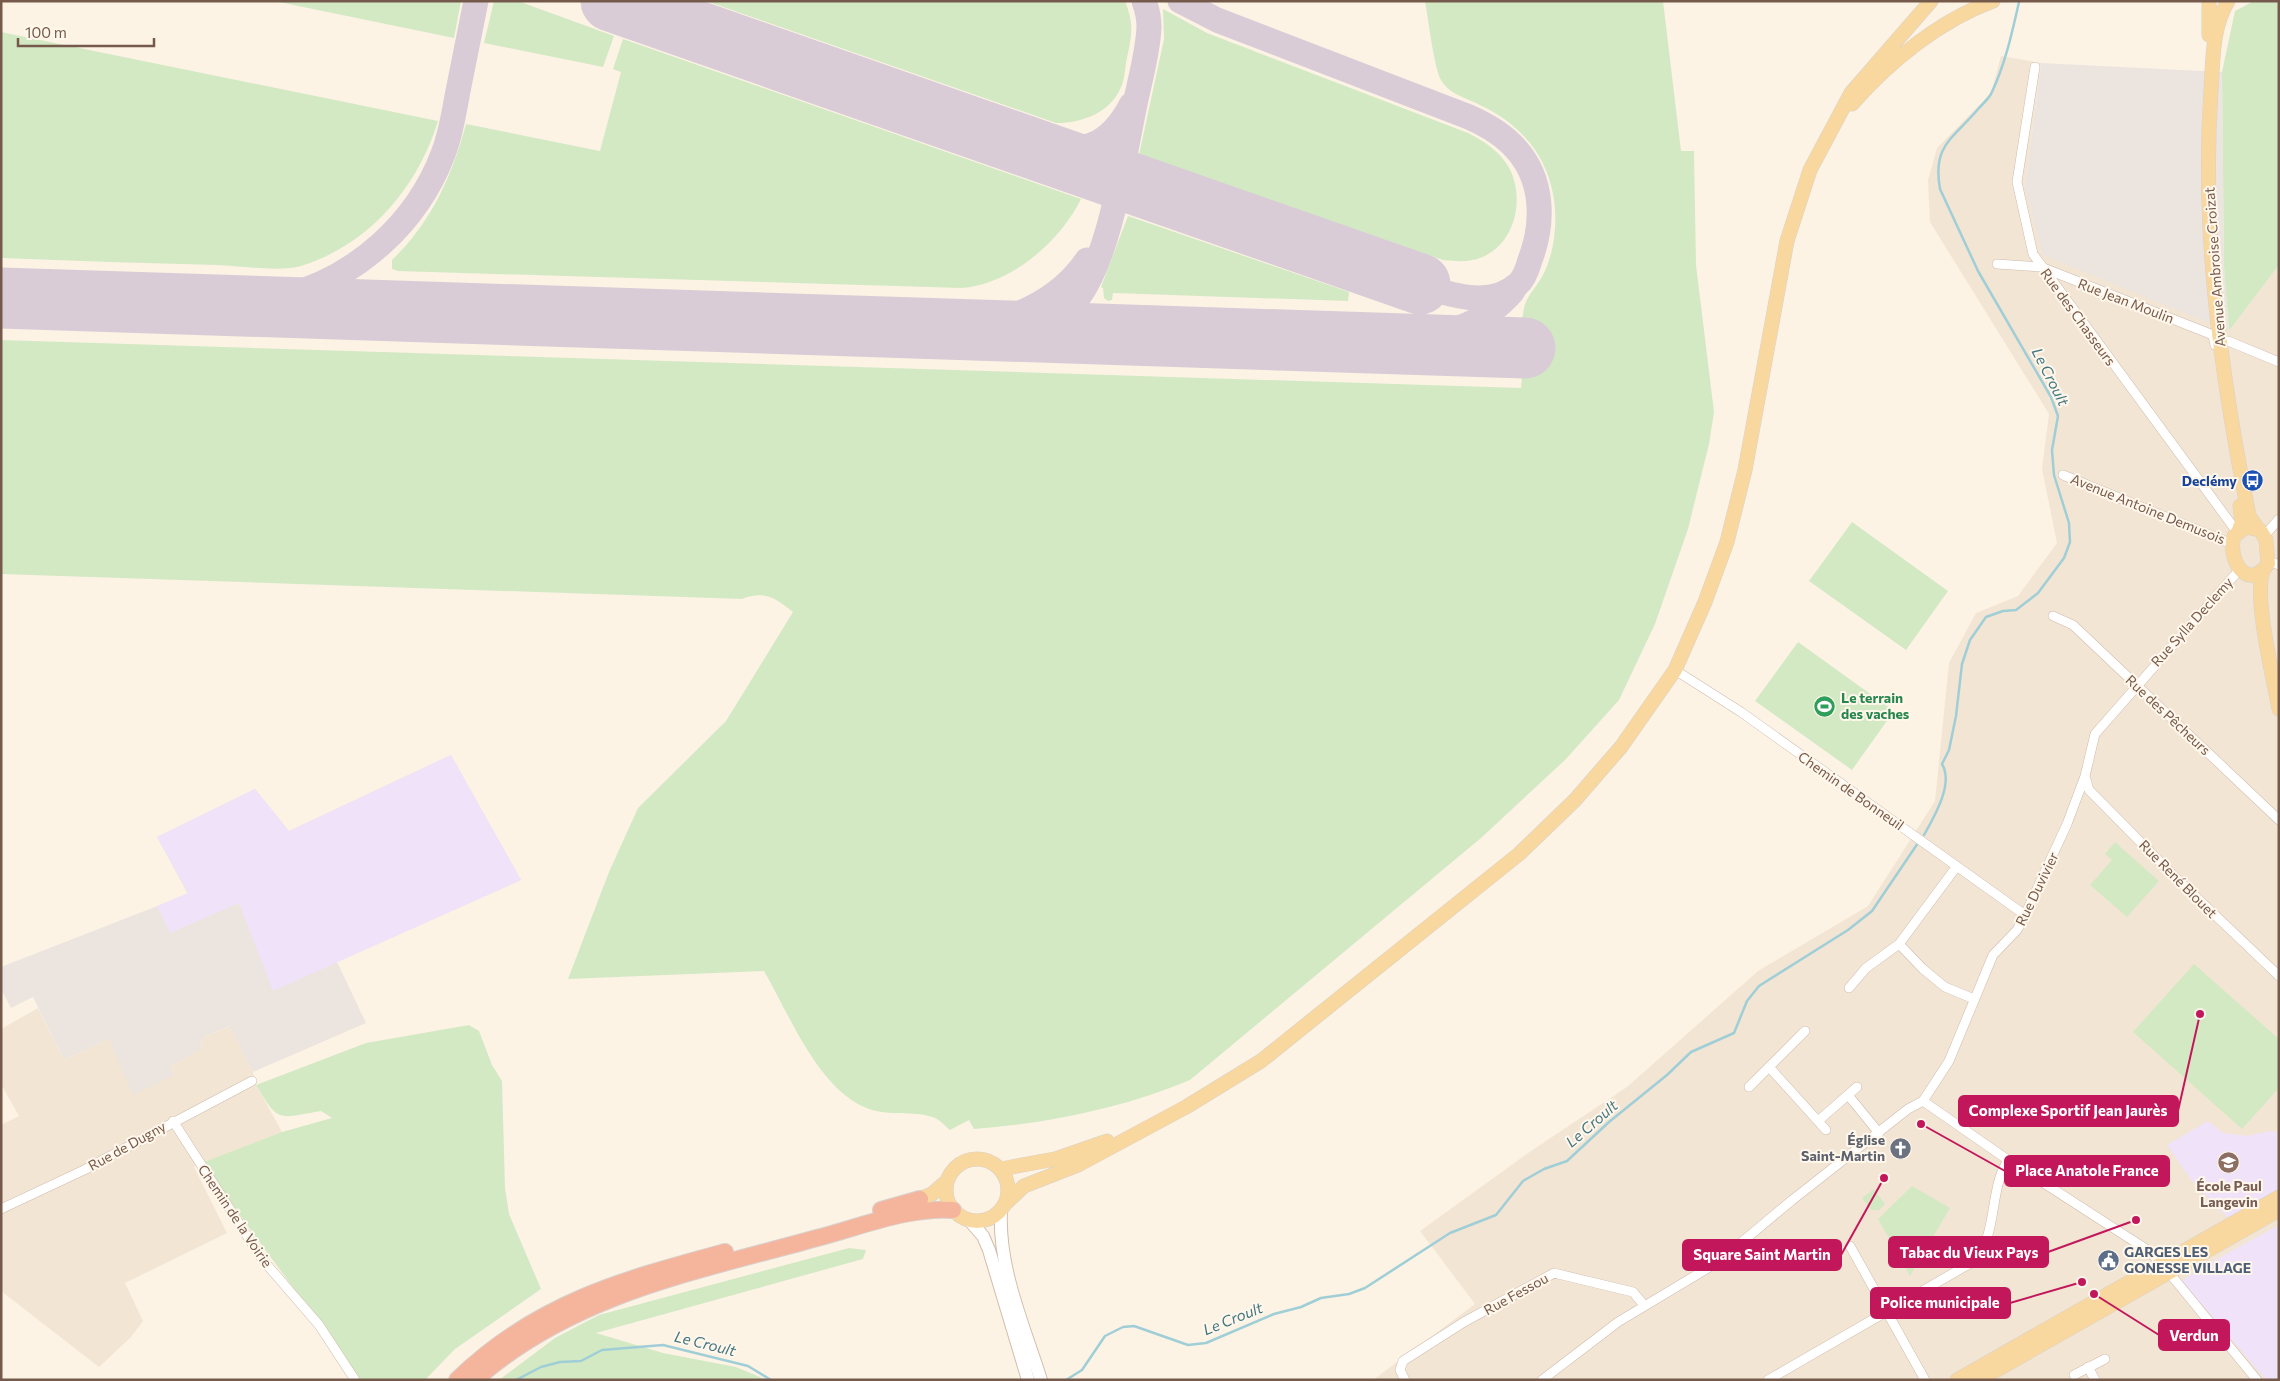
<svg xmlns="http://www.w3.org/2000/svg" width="2280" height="1381" viewBox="0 0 2280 1381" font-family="Commissioner,sans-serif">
	<rect width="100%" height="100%" fill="#fcf3e5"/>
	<path fill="#f3e5d4" d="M 2001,56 L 2041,63 L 2025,188 L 2229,331 L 2279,265 L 2279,1380 L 1373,1380 L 1475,1304 L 1420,1231 L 1531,1151 L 1627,1087 L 1758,971 L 1868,906 L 1935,801 L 1949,663 L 1976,613 L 2018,596 L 2057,543 L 2042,469 L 2049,414 L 1930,222 L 1928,180 L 1937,148 L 1991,93 Z
		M 38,1008 L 64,1060 L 109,1039 L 174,1075 L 170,1066 L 200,1050 L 202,1038 L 231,1026 L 253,1072 L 256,1085 L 282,1132 L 194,1167 L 227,1233 L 125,1283 L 143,1321 L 131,1337 L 99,1367 L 1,1291 L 1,1125 L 19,1116 L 1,1084 L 1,1029 Z"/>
	<path fill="#ece5df" d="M 2041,63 L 2222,72 L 2224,267 L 2229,331 L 2043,255 L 2025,188 Z
		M 451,755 L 521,880 L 337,962 L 366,1023 L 253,1072 L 230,1026 L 202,1038 L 200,1050 L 170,1066 L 174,1075 L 133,1095 L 109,1039 L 64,1060 L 33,997 L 11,1008 L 1,989 L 1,967 L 188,894 L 157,837 L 255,789 L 289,831 Z"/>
	<path fill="#f0e2f8" d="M 451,755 L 521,880 L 273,991 L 239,903 L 170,933 L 157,906 L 188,893 L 157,837 L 255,789 L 289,831 Z
		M 2208,1121 L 2223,1133 L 2247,1136 L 2269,1131 L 2279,1132 L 2279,1190 L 2228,1218 L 2192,1181 L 2167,1145 Z
		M 2279,1225 L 2279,1380 L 2266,1380 L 2182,1281 L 2197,1270 Z"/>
	<path fill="#d3e9c4" d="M 274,1 L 461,1 L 454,38 Z
		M 494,1 L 518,1 L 614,36 L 603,67 L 484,43 Z
		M 706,1 L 1125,1 C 1134,24 1132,34 1127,58 C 1125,66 1125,77 1122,85 C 1111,113 1083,123 1056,123 Z
		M 1425,1 L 1663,1 L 1681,151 L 1694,151 L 1696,265 L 1714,412 L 1709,444 L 1688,529 L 1655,624 L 1619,700 L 1566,759 L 1481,838 L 1190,1080 C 1124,1108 1045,1124 974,1129 L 969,1120 L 950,1130 C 945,1126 940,1120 935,1118 C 913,1109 888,1118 864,1107 C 817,1086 789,1014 764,971 L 568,979 L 609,872 L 638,808 L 726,721 L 793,612 C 775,598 764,590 742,599 L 1,574 L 1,340 L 1521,388 C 1524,364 1519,331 1524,308 C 1526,297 1537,286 1543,275 C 1555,252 1558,219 1553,194 C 1545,151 1517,122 1478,104 C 1464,97 1449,94 1441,80 C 1434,68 1428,17 1425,1 Z
		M 2254,1 L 2279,1 L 2279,265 L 2229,331 L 2224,267 L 2222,72 L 2235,11 Z
		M 1163,9 L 1207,33 L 1468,133 C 1486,142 1504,154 1512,174 C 1525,207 1511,252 1473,260 C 1463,262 1453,261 1443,260 L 1139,155 L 1164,39 Z
		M 1,32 L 438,121 C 418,187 369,245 301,266 C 281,272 239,266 217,265 C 145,263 73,261 1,258 Z
		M 623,39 L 1081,199 C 1060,242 1011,284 962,288 L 398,271 L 392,269 L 392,260 C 431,223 452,176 466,124 L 600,151 L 621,72 L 613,69 Z
		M 1128,216 L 1349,292 L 1348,301 L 1113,293 L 1112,300 L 1108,301 L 1104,298 L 1103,288 L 1101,287 Z
		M 1852,522 L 1948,591 L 1906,650 L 1809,581 Z
		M 1798,642 L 1894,711 L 1852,770 L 1755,701 Z
		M 2115,842 L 2159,881 L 2127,917 L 2090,885 L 2112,860 L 2105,854 Z
		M 2194,964 L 2279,1039 L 2279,1088 L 2242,1129 L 2133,1032 Z
		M 469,1025 L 479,1031 L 492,1065 L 502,1081 L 505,1188 L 509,1214 L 541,1289 L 455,1349 L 425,1380 L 359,1380 C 310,1306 252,1237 204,1162 L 282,1132 L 332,1118 L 321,1111 C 278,1118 279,1124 256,1085 L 366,1043 Z
		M 1912,1186 L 1950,1208 L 1910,1276 L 1878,1219 Z
		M 1874,1189 L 1885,1204 L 1879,1210 L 1871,1210 L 1862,1198 Z
		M 849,1248 L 866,1250 L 863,1259 L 596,1333 L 663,1353 L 736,1367 L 767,1380 L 499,1380 L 555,1338 L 599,1315 Z"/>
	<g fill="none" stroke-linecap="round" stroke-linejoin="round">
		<path stroke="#a0ced7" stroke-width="2.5" d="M 1924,835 C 1934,817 1954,784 1942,764 L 1949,750 L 1956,716 L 1962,664 L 1970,640 L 1986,617 L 2003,611 L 2016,610 L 2038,593 L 2064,558 L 2070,542 L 2069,523 L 2054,475 L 2052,450 L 2058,416 L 2051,397 L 1978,271 L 1940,189 C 1932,145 1953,139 1979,108 C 1983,104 1988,99 1991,94 C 2005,65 2012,33 2019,2
			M 516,1380 L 541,1367 L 560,1362 L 581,1361 L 602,1350 L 663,1345 L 748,1366 L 771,1380
			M 1066,1380 L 1082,1370 L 1105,1336 L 1123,1327 L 1134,1326 L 1188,1345 L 1206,1343 L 1274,1314 L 1301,1307 L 1321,1298 L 1349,1294 L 1365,1288 L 1450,1233 L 1496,1215 L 1523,1181 L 1544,1169 L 1567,1161 L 1609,1122 L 1667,1075 L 1691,1052 L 1734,1033 L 1747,1001 L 1759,986 L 1848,930 L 1872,911 L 1918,843"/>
		<path stroke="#d9ccd6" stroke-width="25" d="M 1180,1 L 1217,20 L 1469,117 C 1487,125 1503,134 1516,149 C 1544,180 1544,224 1530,260 C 1528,267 1524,279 1518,284 C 1491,309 1449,295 1420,284
			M 1038,150 C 1084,151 1108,149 1131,105
			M 210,305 C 234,303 262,303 286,296 C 357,277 417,223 443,154 C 451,134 454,112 458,91 C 464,61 470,31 476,1
			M 962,330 C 1011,320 1058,303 1087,260
			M 1016,331 C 1041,326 1062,318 1078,298 C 1110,255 1123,162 1134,109 C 1139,83 1148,54 1149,27 C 1149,18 1147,9 1144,1
			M 1395,344 C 1439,336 1483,327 1513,291"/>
		<path stroke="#d9ccd6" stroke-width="61" d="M 611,1 L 1420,284
			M 1,298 L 1525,348"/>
		<defs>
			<path id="street" d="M 2035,67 L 2017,182 L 2033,254 L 2237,532
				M 1997,264 L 2041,267 L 2213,335 L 2215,345
				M 2221,342 L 2228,341 L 2279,362
				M 2063,475 L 2232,544
				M 2265,535 L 2279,519
				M 2269,561 L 2279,565
				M 2053,616 L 2073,625 L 2279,820
				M 1675,670 L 1741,712 L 2025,915
				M 2085,776 L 2089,790 L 2173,875 L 2279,976
				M 1899,944 L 1923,969 L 1945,987 L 1974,999
				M 1849,988 L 1866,968 L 1899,944 L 1957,866
				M 1770,1068 L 1826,1130
				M 1749,1087 L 1805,1031
				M 1848,1095 L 1879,1133
				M 1923,1101 L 2008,1160 L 2146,1249 L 2162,1264 L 2257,1380
				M 173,1121 L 262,1259 L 319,1325 L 355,1380
				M 1818,1121 L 1857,1087
				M 1,1209 L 84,1170 L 252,1081
				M 1850,1246 L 1925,1380
				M 2088,1367 L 2095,1380
				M 2074,1375 L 2105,1359
				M 1405,1380 L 1400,1370 L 1403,1361 L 1464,1322 L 1554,1273 L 1633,1292 L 1644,1305
				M 1542,1380 L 1618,1322 L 1718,1262 L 1791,1201 L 1908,1109 L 1923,1101 L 1949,1061 L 1993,955 L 2017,930 L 2025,915 L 2067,824 L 2085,776 L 2095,734 L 2240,569
				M 1768,1380 L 1976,1260 C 1998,1230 1989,1190 2008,1160"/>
			<path id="secondary" d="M 1001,1211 C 998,1268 1024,1326 1041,1380
				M 970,1221 L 983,1236 L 989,1250 L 1028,1380"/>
			<path id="primary" d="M 2209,1 L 2209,35
				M 2228,1 C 2212,27 2213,60 2211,90 C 2201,232 2221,376 2249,516 L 2258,529
				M 1852,104 C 1890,61 1939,21 1993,1
				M 2246,527 L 2260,530 L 2266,540 L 2268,564 C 2247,593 2227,559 2234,536 Z
				M 2239,530 L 2242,522 L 2240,506
				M 2264,569 C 2252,593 2274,680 2279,709
				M946 1190a31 31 0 1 1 62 0a31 31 0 1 1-62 0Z
				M 1001,1169 L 1055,1159 L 1107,1141
				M 920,1199 L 932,1194 L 947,1181
				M 1005,1204 L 1024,1186 L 1078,1165 L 1186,1107 L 1261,1061 L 1519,854 L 1575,800 L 1621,747 L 1675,670 L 1705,602 L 1727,542 L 1745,470 L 1787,241 L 1810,170 L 1851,93 L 1931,1
				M 1957,1380 L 2279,1197
				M 1979,1380 L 2279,1210"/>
			<path id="highway" d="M 881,1210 L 920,1199
				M 457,1380 C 536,1303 622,1280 725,1252
				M 475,1380 C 572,1294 695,1272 817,1238 C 860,1227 907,1207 953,1210"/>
		</defs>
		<use href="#street" stroke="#cdbbac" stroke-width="10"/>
		<use href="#secondary" stroke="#d2bdac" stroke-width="14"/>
		<use href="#primary" stroke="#d8d1cd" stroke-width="15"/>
		<use href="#highway" stroke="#d8d1cd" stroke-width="18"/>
		<use href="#street" stroke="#fff" stroke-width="9"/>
		<use href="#secondary" stroke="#fff" stroke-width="12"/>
		<use href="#primary" stroke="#f9d89f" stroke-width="14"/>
		<use href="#highway" stroke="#f5b59d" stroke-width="16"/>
	</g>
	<defs>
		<symbol id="bus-disc" viewBox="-11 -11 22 22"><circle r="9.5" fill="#1a4fb4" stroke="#fff7eb"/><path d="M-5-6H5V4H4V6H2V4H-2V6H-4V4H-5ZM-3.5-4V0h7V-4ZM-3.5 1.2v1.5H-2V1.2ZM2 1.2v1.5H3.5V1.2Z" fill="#fff"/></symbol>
		<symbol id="stadium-disc" viewBox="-11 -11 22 22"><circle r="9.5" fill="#2e9e5b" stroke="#fff7eb"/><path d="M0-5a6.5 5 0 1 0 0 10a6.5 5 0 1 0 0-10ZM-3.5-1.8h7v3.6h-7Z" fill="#fff"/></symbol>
		<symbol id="church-disc" viewBox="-11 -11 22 22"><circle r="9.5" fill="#6b7280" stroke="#fff7eb"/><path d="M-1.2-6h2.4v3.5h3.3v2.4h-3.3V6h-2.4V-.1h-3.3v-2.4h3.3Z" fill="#fff"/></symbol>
		<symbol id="school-disc" viewBox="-11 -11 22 22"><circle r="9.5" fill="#8d6e63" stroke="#fff7eb"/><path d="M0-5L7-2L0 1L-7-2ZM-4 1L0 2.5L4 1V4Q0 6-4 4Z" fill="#fff"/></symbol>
		<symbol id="civic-disc" viewBox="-11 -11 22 22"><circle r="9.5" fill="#5c6f8a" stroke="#fff7eb"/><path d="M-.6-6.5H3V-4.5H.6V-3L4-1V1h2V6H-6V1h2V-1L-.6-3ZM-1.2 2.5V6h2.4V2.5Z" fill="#fff"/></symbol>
	</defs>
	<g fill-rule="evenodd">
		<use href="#bus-disc" x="2240" y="468" width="25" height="25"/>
		<use href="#stadium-disc" x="1812" y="694" width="25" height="25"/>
		<use href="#church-disc" x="1888" y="1136" width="25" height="25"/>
		<use href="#school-disc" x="2216" y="1150" width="25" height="25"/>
		<use href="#civic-disc" x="2096" y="1248" width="25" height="25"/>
	</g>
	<g text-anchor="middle" stroke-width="4" stroke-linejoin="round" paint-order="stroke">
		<g font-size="14" fill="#755a4b" stroke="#fff7eb">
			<text transform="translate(2215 267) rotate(-94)" y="5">Avenue Ambroise Croizat</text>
			<text transform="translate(2126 301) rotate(21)" y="5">Rue Jean Moulin</text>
			<text transform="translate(2078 317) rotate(54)" y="5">Rue des Chasseurs</text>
			<text transform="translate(2148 509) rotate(22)" y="5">Avenue Antoine Demusois</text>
			<text transform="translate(2192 622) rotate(-48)" y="5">Rue Sylla Declemy</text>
			<text transform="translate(2168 715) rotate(43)" y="5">Rue des Pêcheurs</text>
			<text transform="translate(1851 791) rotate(35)" y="5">Chemin de Bonneuil</text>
			<text transform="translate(2178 879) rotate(45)" y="5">Rue René Blouet</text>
			<text transform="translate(2037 889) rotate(-64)" y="5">Rue Duvivier</text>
			<text transform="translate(127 1146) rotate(-29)" y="5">Rue de Dugny</text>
			<text transform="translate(235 1216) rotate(56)" y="5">Chemin de la Voirie</text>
			<text transform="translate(1516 1294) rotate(-29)" y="5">Rue Fessou</text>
		</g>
		<g font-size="14" font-weight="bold" fill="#164399" stroke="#fff7eb" text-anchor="end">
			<text x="2237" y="486">Declémy</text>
		</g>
		<g font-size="14" font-weight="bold" fill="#27864d" stroke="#fff7eb" text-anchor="start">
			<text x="1841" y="703">Le terrain<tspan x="1841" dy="16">des vaches</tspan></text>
		</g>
		<g font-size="14" font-weight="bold" fill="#5b616d" stroke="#fff7eb" text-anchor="end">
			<text x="1885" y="1145">Église<tspan x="1885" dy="16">Saint-Martin</tspan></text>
		</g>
		<g font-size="14" font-weight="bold" fill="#785e54" stroke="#fff7eb">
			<text x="2229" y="1191">École Paul<tspan x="2229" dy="16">Langevin</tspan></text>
		</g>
		<g font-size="14" font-weight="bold" fill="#4e5e75" stroke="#fff7eb" text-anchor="start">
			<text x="2124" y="1257">GARGES LES<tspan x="2124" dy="16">GONESSE VILLAGE</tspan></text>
		</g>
		<g font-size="15" font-style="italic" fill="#427681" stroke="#fff7eb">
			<text transform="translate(2050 377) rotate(63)" y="5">Le Croult</text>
			<text transform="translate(1592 1124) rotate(-41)" y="5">Le Croult</text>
			<text transform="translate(1233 1319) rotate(-22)" y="5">Le Croult</text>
			<text transform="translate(705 1344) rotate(14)" y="5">Le Croult</text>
		</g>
	</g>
	<path fill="none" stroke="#c2185b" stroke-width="2" d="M2200 1014L2178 1111M1921 1124L2005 1171M2136 1220L2048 1252M1884 1178L1841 1255M2082 1282L2010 1303M2094 1294L2159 1335"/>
	<g fill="#c2185b" stroke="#fff7eb" stroke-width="2">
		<circle cx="2200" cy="1014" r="5"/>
		<circle cx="1921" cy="1124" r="5"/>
		<circle cx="2136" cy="1220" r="5"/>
		<circle cx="1884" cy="1178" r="5"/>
		<circle cx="2082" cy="1282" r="5"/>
		<circle cx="2094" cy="1294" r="5"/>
	</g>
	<g fill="#c2185b" stroke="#c2185b" stroke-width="2">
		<rect x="1959" y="1096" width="219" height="30" rx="5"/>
		<rect x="2005" y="1156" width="164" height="30" rx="5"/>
		<rect x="1889" y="1237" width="159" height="30" rx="5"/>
		<rect x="1683" y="1240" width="158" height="30" rx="5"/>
		<rect x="1871" y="1288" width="139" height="30" rx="5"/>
		<rect x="2159" y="1320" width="70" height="30" rx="5"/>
	</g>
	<g font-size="15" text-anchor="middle" font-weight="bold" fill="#fff">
		<text x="2068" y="1116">Complexe Sportif Jean Jaurès</text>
		<text x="2087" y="1176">Place Anatole France</text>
		<text x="1969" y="1258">Tabac du Vieux Pays</text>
		<text x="1762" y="1260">Square Saint Martin</text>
		<text x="1940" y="1308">Police municipale</text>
		<text x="2194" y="1341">Verdun</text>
	</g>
	<rect width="2280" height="1381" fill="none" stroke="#755a4b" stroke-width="5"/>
	<path d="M18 38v8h136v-8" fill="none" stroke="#755a4b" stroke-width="2.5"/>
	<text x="25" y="38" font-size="15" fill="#755a4b" stroke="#fff7eb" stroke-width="4" paint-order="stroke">100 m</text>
</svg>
